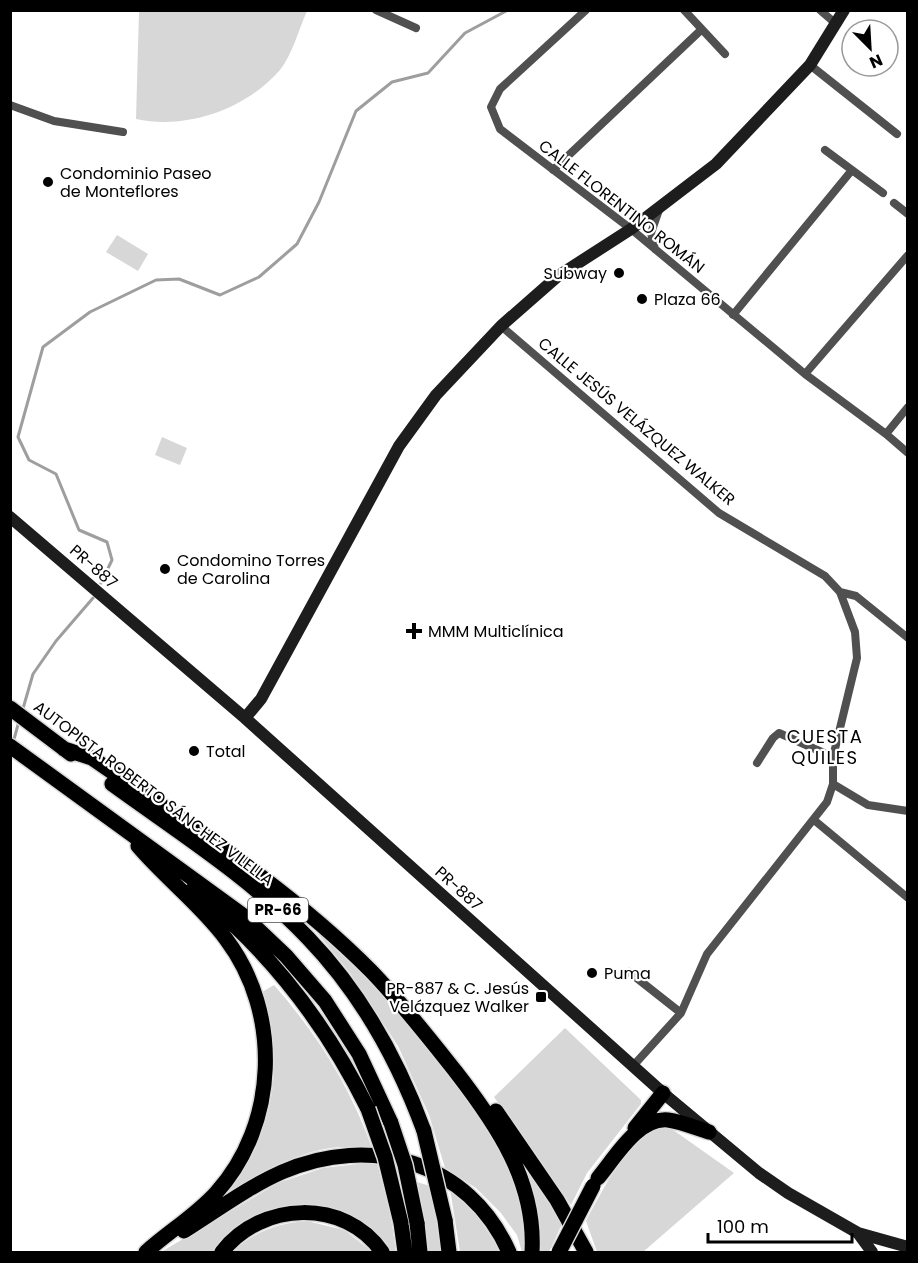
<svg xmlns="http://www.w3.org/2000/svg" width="918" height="1263" viewBox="0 0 918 1263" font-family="Poppins,sans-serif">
	<rect width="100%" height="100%" fill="#fff"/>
	<path fill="#d7d7d7" d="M 139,11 L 139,10 L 307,11 C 299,29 292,55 280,70 C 246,109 187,130 136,119 Z
		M 117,235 L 148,254 L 138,271 L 106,252 Z
		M 162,437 L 187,448 L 180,465 L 155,455 Z
		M 313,928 L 386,996 L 491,1130 L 518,1188 L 525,1228 L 524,1252 L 522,1252 L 517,1235 L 501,1213 L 476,1188 L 445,1168 L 429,1115 L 398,1046 L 350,973 Z
		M 274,985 C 317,1034 350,1086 372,1148 C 358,1148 345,1146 330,1148 C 290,1154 256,1178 221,1198 C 256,1164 276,1105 274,1057 C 272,1035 267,1014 262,992 Z
		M 565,1028 L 641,1100 L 641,1104 L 587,1173 L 571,1205 L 494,1097 Z
		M 661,1127 L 669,1127 L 734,1173 L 643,1252 L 597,1252 L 586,1221 C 598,1198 626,1145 647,1131 C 651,1129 657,1128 661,1127 Z
		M 519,1156 L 562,1224 L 549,1252 L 538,1252 Z
		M 367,1163 L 377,1163 L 390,1211 L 396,1252 L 389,1252 L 380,1238 L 361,1222 L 345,1215 L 313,1207 L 217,1248 L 214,1252 L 161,1252 L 278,1183 L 323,1168 Z
		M 417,1182 L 430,1186 L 442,1252 L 426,1252 Z
		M 450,1189 L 476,1214 L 501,1252 L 460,1252 Z
		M 307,1221 L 344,1230 L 373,1252 L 232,1252 C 254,1232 277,1223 307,1221 Z"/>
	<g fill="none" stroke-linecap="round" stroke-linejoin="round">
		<path stroke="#9e9e9e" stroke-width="3" d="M 101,583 L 112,560 L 107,542 L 79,530 L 56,474 L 29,460 L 18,437 L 43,347 L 90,312 L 156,280 L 179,279 L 220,295 L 259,277 L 297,244 L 319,202 L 356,111 L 392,82 L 428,73 L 465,33 L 508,10
			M 22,712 L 33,674 L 56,641 L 93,598
			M 13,743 L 19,721"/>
		<defs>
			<path id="highway" d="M 10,708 L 71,754
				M 10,746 L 244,916 L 286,956 L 325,1001 L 359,1054 L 391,1123
				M 64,749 L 92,758 C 187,824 289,888 371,971 C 401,1002 429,1038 456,1072 C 497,1125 536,1182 532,1252
				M 112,784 C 178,832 251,878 308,938 C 361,993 398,1060 424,1131
				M 138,846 C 166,879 201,905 226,939 C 282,1013 278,1125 216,1193 C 195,1216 168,1232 146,1252
				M 192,890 C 206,903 221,913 234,925 C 290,978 334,1040 368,1109
				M 496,1111 L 557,1200 L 586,1252
				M 635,1128 L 663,1093
				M 598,1178 C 615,1158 638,1117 668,1120 C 682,1122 696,1128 709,1132
				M 445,1220 L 449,1252
				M 401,1223 L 405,1252
				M 417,1223 L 420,1252
				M 184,1231 C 216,1211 248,1187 282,1172 C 371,1133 469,1162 509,1252
				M 222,1252 C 261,1201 345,1198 382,1252"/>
		</defs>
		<use href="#highway" stroke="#dbdbdb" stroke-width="18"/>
		<path stroke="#505050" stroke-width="8" d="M 376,10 L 416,28
			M 586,10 L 500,89 L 491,107 L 500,129 L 631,229 L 805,374 L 886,434 L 908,453
			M 684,10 L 725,54
			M 820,10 L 835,23
			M 810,65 L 897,134
			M 10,105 L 54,121 L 123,132
			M 825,150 L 883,193
			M 553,170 L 701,30
			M 894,203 L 908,214
			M 655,249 L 651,233 L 659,210
			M 733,315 L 852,170
			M 501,326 L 719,513 L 825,576 L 840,592 L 855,632 L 857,658 L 833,757 L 833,784 L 827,802 L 707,954 L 681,1013 L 633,1066
			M 805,374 L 908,255
			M 886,434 L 908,407
			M 840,592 L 856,596 L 908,638
			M 757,763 L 773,738 L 779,733 L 833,757
			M 833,784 L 868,805 L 908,811
			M 814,820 L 908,898
			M 629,972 L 681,1013"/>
		<path stroke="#1d1d1d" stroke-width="12" d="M 10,517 L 245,718 L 663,1093 L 759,1173 L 788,1193 L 858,1233 L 908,1247
			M 245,718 L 261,699 L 399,446 L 436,395 L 501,326 L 558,276 L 631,229 L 716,164 L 810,65 L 844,10
			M 858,1233 L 872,1252"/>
		<use href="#highway" stroke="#000" stroke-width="15"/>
		<defs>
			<path id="highway-bridge" d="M 368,1109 L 385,1157 L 401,1223
				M 391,1123 L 405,1165 L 417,1223
				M 424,1131 L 445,1220
				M 559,1252 L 593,1186"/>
		</defs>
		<use href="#highway-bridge" stroke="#dbdbdb" stroke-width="18" stroke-linecap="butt"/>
		<use href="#highway-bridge" stroke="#000" stroke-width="15"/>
	</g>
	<g fill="#000" stroke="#fff" stroke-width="2">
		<circle cx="48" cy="182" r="6"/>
		<circle cx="619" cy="273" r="6"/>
		<circle cx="642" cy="299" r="6"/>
		<circle cx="165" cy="569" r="6"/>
		<path d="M411 622h6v6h6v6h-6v6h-6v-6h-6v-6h6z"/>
		<circle cx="194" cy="751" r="6"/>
		<circle cx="592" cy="973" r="6"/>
		<rect x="535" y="991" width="12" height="12" rx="3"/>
	</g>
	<g text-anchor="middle" stroke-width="4.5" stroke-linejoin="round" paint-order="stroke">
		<rect fill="#fff" stroke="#4c4c4c" stroke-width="1.5" x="248" y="898" width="60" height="24" rx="4.5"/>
		<g font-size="15" font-weight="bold" fill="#000">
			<text x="278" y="915">PR-66</text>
		</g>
		<g font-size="16" fill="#000" stroke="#fff" text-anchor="start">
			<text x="60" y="179">Condominio Paseo<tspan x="60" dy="18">de Monteflores</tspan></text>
			<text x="607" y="279" text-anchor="end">Subway</text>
			<text x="654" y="305">Plaza 66</text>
			<text x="177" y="566">Condomino Torres<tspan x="177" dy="18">de Carolina</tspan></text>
			<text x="428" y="637">MMM Multiclínica</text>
			<text x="206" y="757">Total</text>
			<text x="604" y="979">Puma</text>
			<text x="529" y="994" text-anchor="end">PR-887 &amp; C. Jesús<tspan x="529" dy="18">Velázquez Walker</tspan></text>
		</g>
		<g font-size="16" fill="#000" stroke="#fff">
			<text transform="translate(622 206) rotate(38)" y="6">CALLE FLORENTINO ROMÁN</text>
			<text transform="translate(637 421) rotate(40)" y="6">CALLE JESÚS VELÁZQUEZ WALKER</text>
			<text transform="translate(94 566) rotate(41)" y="6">PR-887</text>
			<text transform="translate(154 793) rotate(37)" y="6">AUTOPISTA ROBERTO SÁNCHEZ VILELLA</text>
			<text transform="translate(459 888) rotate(42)" y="6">PR-887</text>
		</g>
		<g font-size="18" letter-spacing="1.5" fill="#000" stroke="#fff">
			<text x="825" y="743">CUESTA<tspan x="825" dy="21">QUILES</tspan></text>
		</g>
	</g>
	<rect width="918" height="1263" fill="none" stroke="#000000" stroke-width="24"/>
	<g transform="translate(870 48) rotate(156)"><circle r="28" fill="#ffffff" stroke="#999999" stroke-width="1.5"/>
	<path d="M0-4.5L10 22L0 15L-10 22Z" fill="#000000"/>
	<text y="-9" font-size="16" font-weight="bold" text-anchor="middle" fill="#000000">N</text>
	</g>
	<path d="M708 1233v9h144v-9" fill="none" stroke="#000000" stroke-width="3"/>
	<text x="717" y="1233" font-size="18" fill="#000000" stroke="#ffffff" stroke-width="4.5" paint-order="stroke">100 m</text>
</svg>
